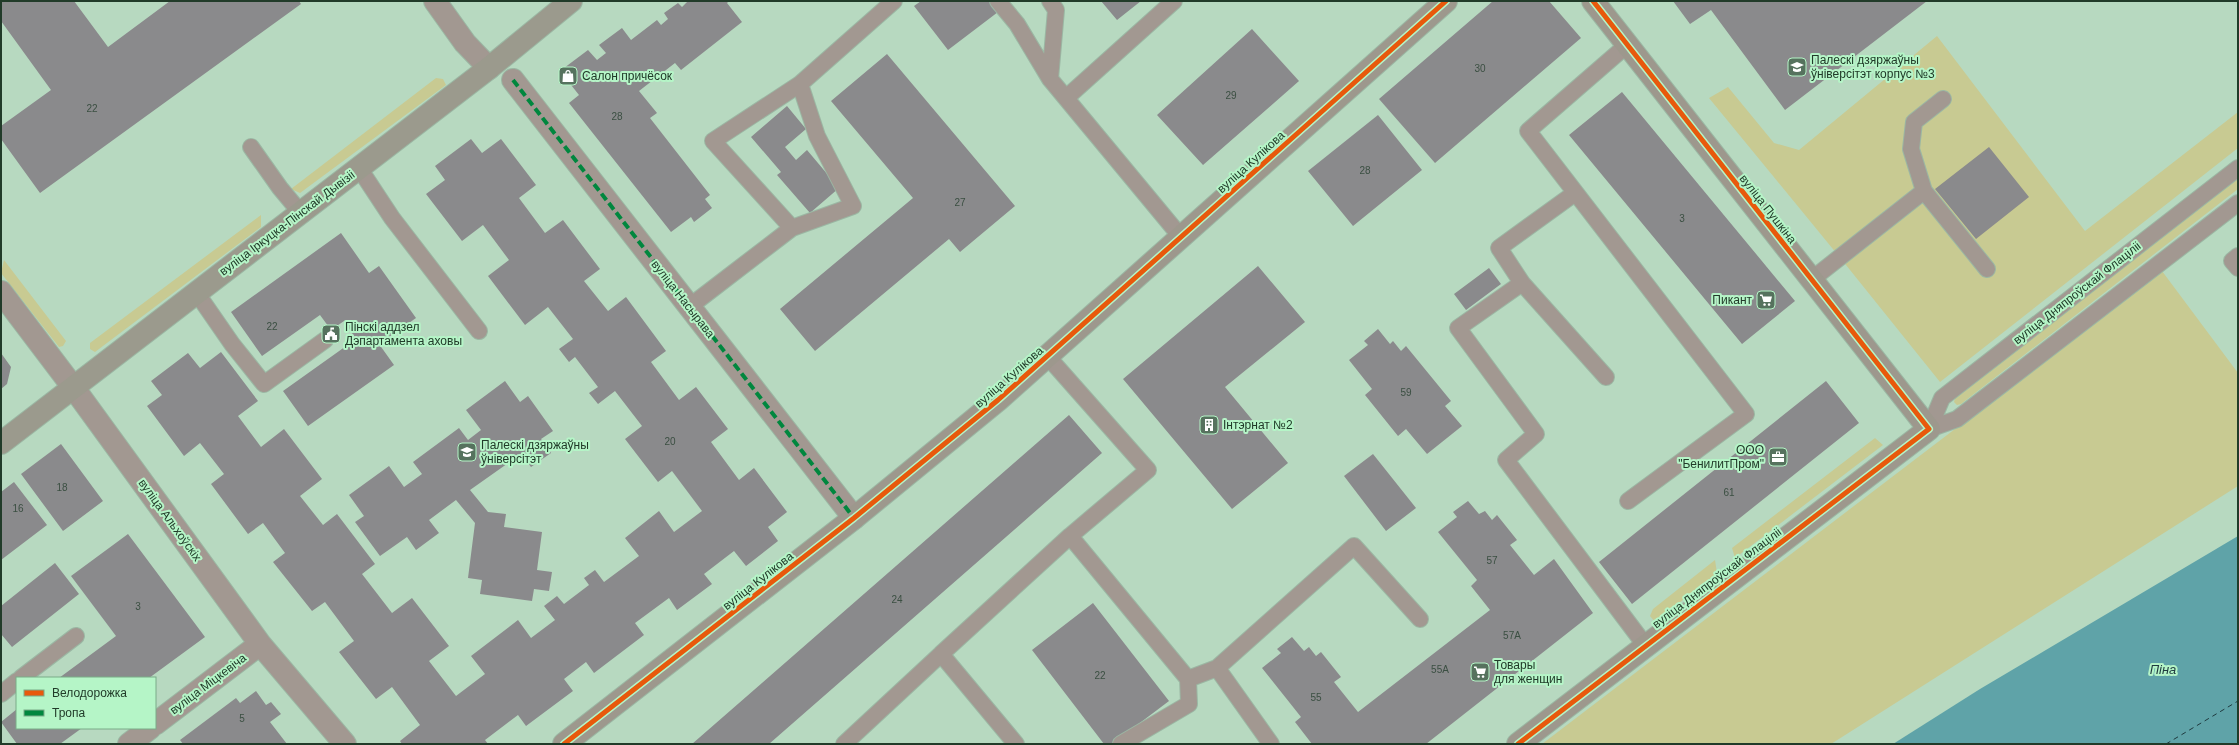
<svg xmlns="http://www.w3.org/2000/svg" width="2239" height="745" viewBox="0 0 2239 745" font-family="Arial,sans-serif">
	<rect width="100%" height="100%" fill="#b7d9c0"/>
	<path fill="#c8ca92" d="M 1937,36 L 2085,231 L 2238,112 L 2238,148 L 1940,382 L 1846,265 L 1709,98 L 1728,87 L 1774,143 L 1799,150 Z
		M 436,78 L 443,79 L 446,85 L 300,193 L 291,189 Z
		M 2238,175 L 2238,189 L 1961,404 L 1957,405 L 1954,402 L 1956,395 Z
		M 261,215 L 261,227 L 95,352 L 90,349 L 90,343 Z
		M 4,260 L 66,341 L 63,346 L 59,347 L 1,273 Z
		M 2162,271 L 2238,373 L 2238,486 L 1831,744 L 1542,744 Z
		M 1875,438 L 1883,445 L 1735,558 L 1732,548 Z
		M 1715,560 L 1717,573 L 1655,622 L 1650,616 L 1653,609 Z"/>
	<path fill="#5fa3a8" d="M 2238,536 L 2238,744 L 1893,744 L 1980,689 Z"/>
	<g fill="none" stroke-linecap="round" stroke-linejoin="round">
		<path stroke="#1f3a3f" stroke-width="1" stroke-dasharray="5 4" stroke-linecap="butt" d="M 2166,744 L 2238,701"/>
	</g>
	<path fill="#8a8a8c" d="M 1,1 L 74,1 L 108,47 L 170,1 L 299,1 L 301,4 L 40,193 L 1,139 L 1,126 L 51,90 L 1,21 Z
		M 688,1 L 729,1 L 727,3 L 742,22 L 681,70 L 675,63 L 639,91 L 657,113 L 650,118 L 710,195 L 705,199 L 712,208 L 694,222 L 691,217 L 671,232 L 569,103 L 579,95 L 560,71 L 588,50 L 597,60 L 606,53 L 599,45 L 622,28 L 631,40 L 657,20 L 661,25 L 668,19 L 664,13 L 678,3 L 682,7 Z
		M 921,1 L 989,1 L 998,12 L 948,50 L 914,6 Z
		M 1101,1 L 1141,1 L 1117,20 Z
		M 1493,1 L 1549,1 L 1581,38 L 1435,163 L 1379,99 Z
		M 1673,1 L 1927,1 L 1785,110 L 1711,10 L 1690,24 Z
		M 1252,29 L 1299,81 L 1203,165 L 1157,115 Z
		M 887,54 L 1015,206 L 960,252 L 949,239 L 815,351 L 780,309 L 913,198 L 831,101 Z
		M 1622,92 L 1795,301 L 1742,344 L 1569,135 Z
		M 787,106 L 806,129 L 785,147 L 796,160 L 807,150 L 839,188 L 810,213 L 777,175 L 781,172 L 751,137 Z
		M 1378,115 L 1422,170 L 1353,226 L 1308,171 Z
		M 471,139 L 482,153 L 501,139 L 536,185 L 519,198 L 545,233 L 563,220 L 600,269 L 584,281 L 608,311 L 626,297 L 666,351 L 651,362 L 679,400 L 696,387 L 728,429 L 711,442 L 739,480 L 754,468 L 787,512 L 768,527 L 778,541 L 746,566 L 734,551 L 704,574 L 712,584 L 677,610 L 669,598 L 635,623 L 644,635 L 594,673 L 586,662 L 564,679 L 573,691 L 526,726 L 518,715 L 485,740 L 488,744 L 402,744 L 400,741 L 420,725 L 392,687 L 376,699 L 339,652 L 354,641 L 325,602 L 312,611 L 273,562 L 285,553 L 263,523 L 248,534 L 211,484 L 224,474 L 200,443 L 184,456 L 147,406 L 162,395 L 151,381 L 188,353 L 200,368 L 221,352 L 258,401 L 238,416 L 261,447 L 284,429 L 322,479 L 300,496 L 323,525 L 337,514 L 375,564 L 362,574 L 392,613 L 412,598 L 449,646 L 429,661 L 456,696 L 485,674 L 471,656 L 518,620 L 531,638 L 555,620 L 544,606 L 557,596 L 564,604 L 589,585 L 584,578 L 595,570 L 604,582 L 639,556 L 625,538 L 659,511 L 674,532 L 702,511 L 672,471 L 658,482 L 625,439 L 642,426 L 615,391 L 598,404 L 589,393 L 598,387 L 575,357 L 569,362 L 559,349 L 573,339 L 548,307 L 525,325 L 488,276 L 509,260 L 483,225 L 462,241 L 426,194 L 445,180 L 435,166 Z
		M 1989,147 L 2029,197 L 1976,239 L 1935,189 Z
		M 341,233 L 369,273 L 379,266 L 416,318 L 379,344 L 394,365 L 308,426 L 283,391 L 356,339 L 344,321 L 331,330 L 320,315 L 262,356 L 231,312 Z
		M 1258,266 L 1305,322 L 1225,387 L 1288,463 L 1232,509 L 1123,379 Z
		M 1489,268 L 1501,284 L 1466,310 L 1454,294 Z
		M 1378,329 L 1390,344 L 1393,341 L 1401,351 L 1406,346 L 1451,401 L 1445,406 L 1462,426 L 1427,454 L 1406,429 L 1398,436 L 1365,395 L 1372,389 L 1349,360 L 1368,345 L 1364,341 Z
		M 1,353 L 11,367 L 7,384 L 1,389 Z
		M 505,381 L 520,402 L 528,396 L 553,431 L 541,439 L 551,453 L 531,467 L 521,454 L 470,490 L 488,512 L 506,514 L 504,527 L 542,532 L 537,570 L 552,572 L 549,591 L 534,589 L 532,601 L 480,594 L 482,580 L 468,578 L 475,523 L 456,500 L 429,520 L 439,533 L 416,550 L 407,537 L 380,556 L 355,522 L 364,516 L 349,495 L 389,466 L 404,487 L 422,474 L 413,462 L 459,428 L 468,440 L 481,430 L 466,410 Z
		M 1826,381 L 1859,423 L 1632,604 L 1599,562 Z
		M 1069,415 L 1102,453 L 769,744 L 692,744 Z
		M 61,444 L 103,501 L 63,531 L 21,474 Z
		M 1373,454 L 1416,508 L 1386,531 L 1344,476 Z
		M 14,482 L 47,525 L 1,560 L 1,492 Z
		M 1468,501 L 1479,514 L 1485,511 L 1492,520 L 1497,515 L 1517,540 L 1510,545 L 1534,575 L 1554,559 L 1593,613 L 1426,744 L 1312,744 L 1295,722 L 1301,717 L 1262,668 L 1281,653 L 1277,649 L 1292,637 L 1304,651 L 1309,647 L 1316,656 L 1321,652 L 1341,677 L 1334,682 L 1358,712 L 1490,610 L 1471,586 L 1477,580 L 1438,532 L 1457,517 L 1453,512 Z
		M 128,534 L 205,637 L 149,678 L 59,678 L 116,636 L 71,576 Z
		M 55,563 L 79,594 L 12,647 L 1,634 L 1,606 Z
		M 1093,603 L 1169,701 L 1112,744 L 1104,744 L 1032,650 Z
		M 256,691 L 266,705 L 271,702 L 281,714 L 270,722 L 287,744 L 183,744 L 180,740 L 236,698 L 240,703 Z
		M 17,709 L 17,728 L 82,728 L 60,744 L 17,744 L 1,722 Z"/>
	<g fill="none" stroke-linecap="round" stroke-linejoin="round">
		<defs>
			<path id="lane" d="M 998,1 L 1017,24 L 1050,79 L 1181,237
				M 1627,45 L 1528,131 L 1746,414 L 1628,501
				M 1050,79 L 1056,10 L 1050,1
				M 1066,98 L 1174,1
				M 251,147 L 280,188 L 300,212
				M 359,168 L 392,218 L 479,331
				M 1924,191 L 1911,149 L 1914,122 L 1943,99
				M 1575,193 L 1499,248 L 1522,283 L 1458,328 L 1536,434 L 1506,460 L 1645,645
				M 792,228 L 853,206 L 817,136 L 800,84 L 894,1
				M 2238,256 L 2232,261 L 2238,268
				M 1811,280 L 1924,191 L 1987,269
				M 1522,283 L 1606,377
				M 196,292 L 232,344 L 264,384 L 325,340
				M 689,307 L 792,228 L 713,141 L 800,84
				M 1929,429 L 1942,398 L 2238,168
				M 1929,429 L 1957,419 L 2238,203
				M 1070,536 L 1188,679 L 1217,668 L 1354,546 L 1420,619
				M 1217,668 L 1271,744
				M 21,678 L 76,636
				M 1,694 L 17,681
				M 844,744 L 941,654
				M 1016,744 L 941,654 L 1070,536 L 1148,470 L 1048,357
				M 1121,744 L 1189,704 L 1188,679"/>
			<path id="street" d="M 435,1 L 465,43 L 489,68
				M 513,80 L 854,518
				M 1,292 L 73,387 L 260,644 L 345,744
				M 155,724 L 260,644
				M 129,744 L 150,728"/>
			<path id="secondary" d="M 564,744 L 854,518 L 998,400 L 1446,1
				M 1518,744 L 1929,429 L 1593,1"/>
			<path id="primary" d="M 1,443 L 489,68 L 571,1"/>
		</defs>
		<use href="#lane" stroke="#9bb7a3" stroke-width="18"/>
		<use href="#street" stroke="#9bb7a3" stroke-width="24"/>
		<use href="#secondary" stroke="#9bb7a3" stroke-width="24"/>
		<use href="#primary" stroke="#9bb7a3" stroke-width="24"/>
		<use href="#lane" stroke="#a29891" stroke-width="16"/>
		<use href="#street" stroke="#a29891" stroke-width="22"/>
		<use href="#secondary" stroke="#9d988d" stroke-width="22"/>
		<use href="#primary" stroke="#9b9a8d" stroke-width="22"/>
		<path stroke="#00873e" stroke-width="4" stroke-dasharray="8 4" stroke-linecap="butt" d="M 513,80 L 854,518"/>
		<defs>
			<path id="cycleway" d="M 564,744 L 854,518 L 998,400 L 1446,1
				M 1518,744 L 1929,429 L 1593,1"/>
		</defs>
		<use href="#cycleway" stroke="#b5f5c7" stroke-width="8"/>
		<use href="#cycleway" stroke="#e8590c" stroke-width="5"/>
	</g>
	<defs>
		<symbol id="university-square" viewBox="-11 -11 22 22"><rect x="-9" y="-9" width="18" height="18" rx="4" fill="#56725e" stroke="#b5f5c7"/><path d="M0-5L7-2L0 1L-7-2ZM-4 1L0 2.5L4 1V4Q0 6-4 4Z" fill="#fff"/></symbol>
		<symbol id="shop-square" viewBox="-11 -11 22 22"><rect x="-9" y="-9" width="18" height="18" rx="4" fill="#56725e" stroke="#b5f5c7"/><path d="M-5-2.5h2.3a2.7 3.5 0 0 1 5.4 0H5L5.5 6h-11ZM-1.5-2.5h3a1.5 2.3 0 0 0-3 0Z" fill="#fff"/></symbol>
		<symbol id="supermarket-square" viewBox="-11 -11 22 22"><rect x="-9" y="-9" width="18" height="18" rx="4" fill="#56725e" stroke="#b5f5c7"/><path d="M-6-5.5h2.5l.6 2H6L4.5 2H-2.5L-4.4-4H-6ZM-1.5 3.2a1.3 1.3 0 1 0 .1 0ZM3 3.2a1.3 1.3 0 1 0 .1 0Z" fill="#fff"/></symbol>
		<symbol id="civic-square" viewBox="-11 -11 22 22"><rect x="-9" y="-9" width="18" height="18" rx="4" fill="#56725e" stroke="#b5f5c7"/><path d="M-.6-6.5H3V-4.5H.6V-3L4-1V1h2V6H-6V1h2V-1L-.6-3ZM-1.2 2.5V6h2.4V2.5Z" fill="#fff"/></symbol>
		<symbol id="building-square" viewBox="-11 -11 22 22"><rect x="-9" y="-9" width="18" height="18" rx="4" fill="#56725e" stroke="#b5f5c7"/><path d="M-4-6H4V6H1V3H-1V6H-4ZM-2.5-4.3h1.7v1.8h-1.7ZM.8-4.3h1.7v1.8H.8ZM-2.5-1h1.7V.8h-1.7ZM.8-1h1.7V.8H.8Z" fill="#fff"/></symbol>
		<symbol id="office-square" viewBox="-11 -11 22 22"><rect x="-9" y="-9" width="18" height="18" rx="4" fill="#56725e" stroke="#b5f5c7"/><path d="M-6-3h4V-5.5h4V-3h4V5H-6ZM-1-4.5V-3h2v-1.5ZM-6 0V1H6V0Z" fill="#fff"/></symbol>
	</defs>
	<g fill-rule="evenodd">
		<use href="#university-square" x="1786" y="56" width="22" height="22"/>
		<use href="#shop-square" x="557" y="65" width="22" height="22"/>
		<use href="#supermarket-square" x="1755" y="289" width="22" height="22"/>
		<use href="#civic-square" x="320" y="323" width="22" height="22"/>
		<use href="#building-square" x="1198" y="414" width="22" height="22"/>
		<use href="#university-square" x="456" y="441" width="22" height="22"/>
		<use href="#office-square" x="1767" y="446" width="22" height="22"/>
		<use href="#supermarket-square" x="1469" y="661" width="22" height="22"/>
	</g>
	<g text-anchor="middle" stroke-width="4" stroke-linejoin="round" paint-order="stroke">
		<g font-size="10" fill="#3b4f42">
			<text x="1480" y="72">30</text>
			<text x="1231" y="99">29</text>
			<text x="92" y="112">22</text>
			<text x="617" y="120">28</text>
			<text x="1365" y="174">28</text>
			<text x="960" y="206">27</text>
			<text x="1682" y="222">3</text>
			<text x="272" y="330">22</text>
			<text x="1406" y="396">59</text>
			<text x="670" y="445">20</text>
			<text x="62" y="491">18</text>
			<text x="1729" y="496">61</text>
			<text x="18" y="512">16</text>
			<text x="1492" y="564">57</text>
			<text x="897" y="603">24</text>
			<text x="138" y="610">3</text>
			<text x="1512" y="639">57А</text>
			<text x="1440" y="673">55А</text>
			<text x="1100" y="679">22</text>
			<text x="1316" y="701">55</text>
			<text x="242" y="722">5</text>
		</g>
		<g font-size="12" fill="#213b29" stroke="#b5f5c7" text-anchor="start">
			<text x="1811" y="64">Палескі дзяржаўны<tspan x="1811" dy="14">ўніверсітэт корпус №3</tspan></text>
			<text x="582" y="80">Салон причёсок</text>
			<text x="1752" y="304" text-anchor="end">Пикант</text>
			<text x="345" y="331">Пінскі аддзел<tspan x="345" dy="14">Дэпартамента аховы</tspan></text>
			<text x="1223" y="429">Інтэрнат №2</text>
			<text x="481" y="449">Палескі дзяржаўны<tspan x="481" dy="14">ўніверсітэт</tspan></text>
			<text x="1764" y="454" text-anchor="end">ООО<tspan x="1764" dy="14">"БенилитПром"</tspan></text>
			<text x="1494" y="669">Товары<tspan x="1494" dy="14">для женщин</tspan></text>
		</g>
		<g font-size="12" fill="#213b29" stroke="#b5f5c7">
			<text transform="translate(1251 162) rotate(-42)" y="4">вуліца Кулікова</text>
			<text transform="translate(1768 209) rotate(52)" y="4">вуліца Пушкіна</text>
			<text transform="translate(287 223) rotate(-37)" y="4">вуліца Іркуцка-Пінскай Дывізіі</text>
			<text transform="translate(2077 293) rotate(-38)" y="4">вуліца Дняпроўскай Флаціліі</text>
			<text transform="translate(683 299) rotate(52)" y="4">вуліца Насырава</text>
			<text transform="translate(1009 377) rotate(-41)" y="4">вуліца Кулікова</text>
			<text transform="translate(170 520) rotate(54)" y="4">вуліца Альхоўскіх</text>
			<text transform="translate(1717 578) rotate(-37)" y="4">вуліца Дняпроўскай Флаціліі</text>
			<text transform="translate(758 581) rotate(-38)" y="4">вуліца Кулікова</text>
			<text transform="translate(208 684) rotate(-37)" y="4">вуліца Міцкевіча</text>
		</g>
		<g font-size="13" font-style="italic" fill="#1f3a3f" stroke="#b5f5c7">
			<text x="2163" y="674">Піна</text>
		</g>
	</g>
	<rect width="2239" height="745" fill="none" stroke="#213b29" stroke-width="4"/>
	<rect x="16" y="677" width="140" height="52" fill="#b5f5c7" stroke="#7aab88"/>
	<rect x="24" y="690" width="20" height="6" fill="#e8590c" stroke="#7aab88"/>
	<text x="52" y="697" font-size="12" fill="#213b29">Велодорожка</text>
	<rect x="24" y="710" width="20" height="6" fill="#00873e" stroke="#7aab88"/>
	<text x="52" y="717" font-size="12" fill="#213b29">Тропа</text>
</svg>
